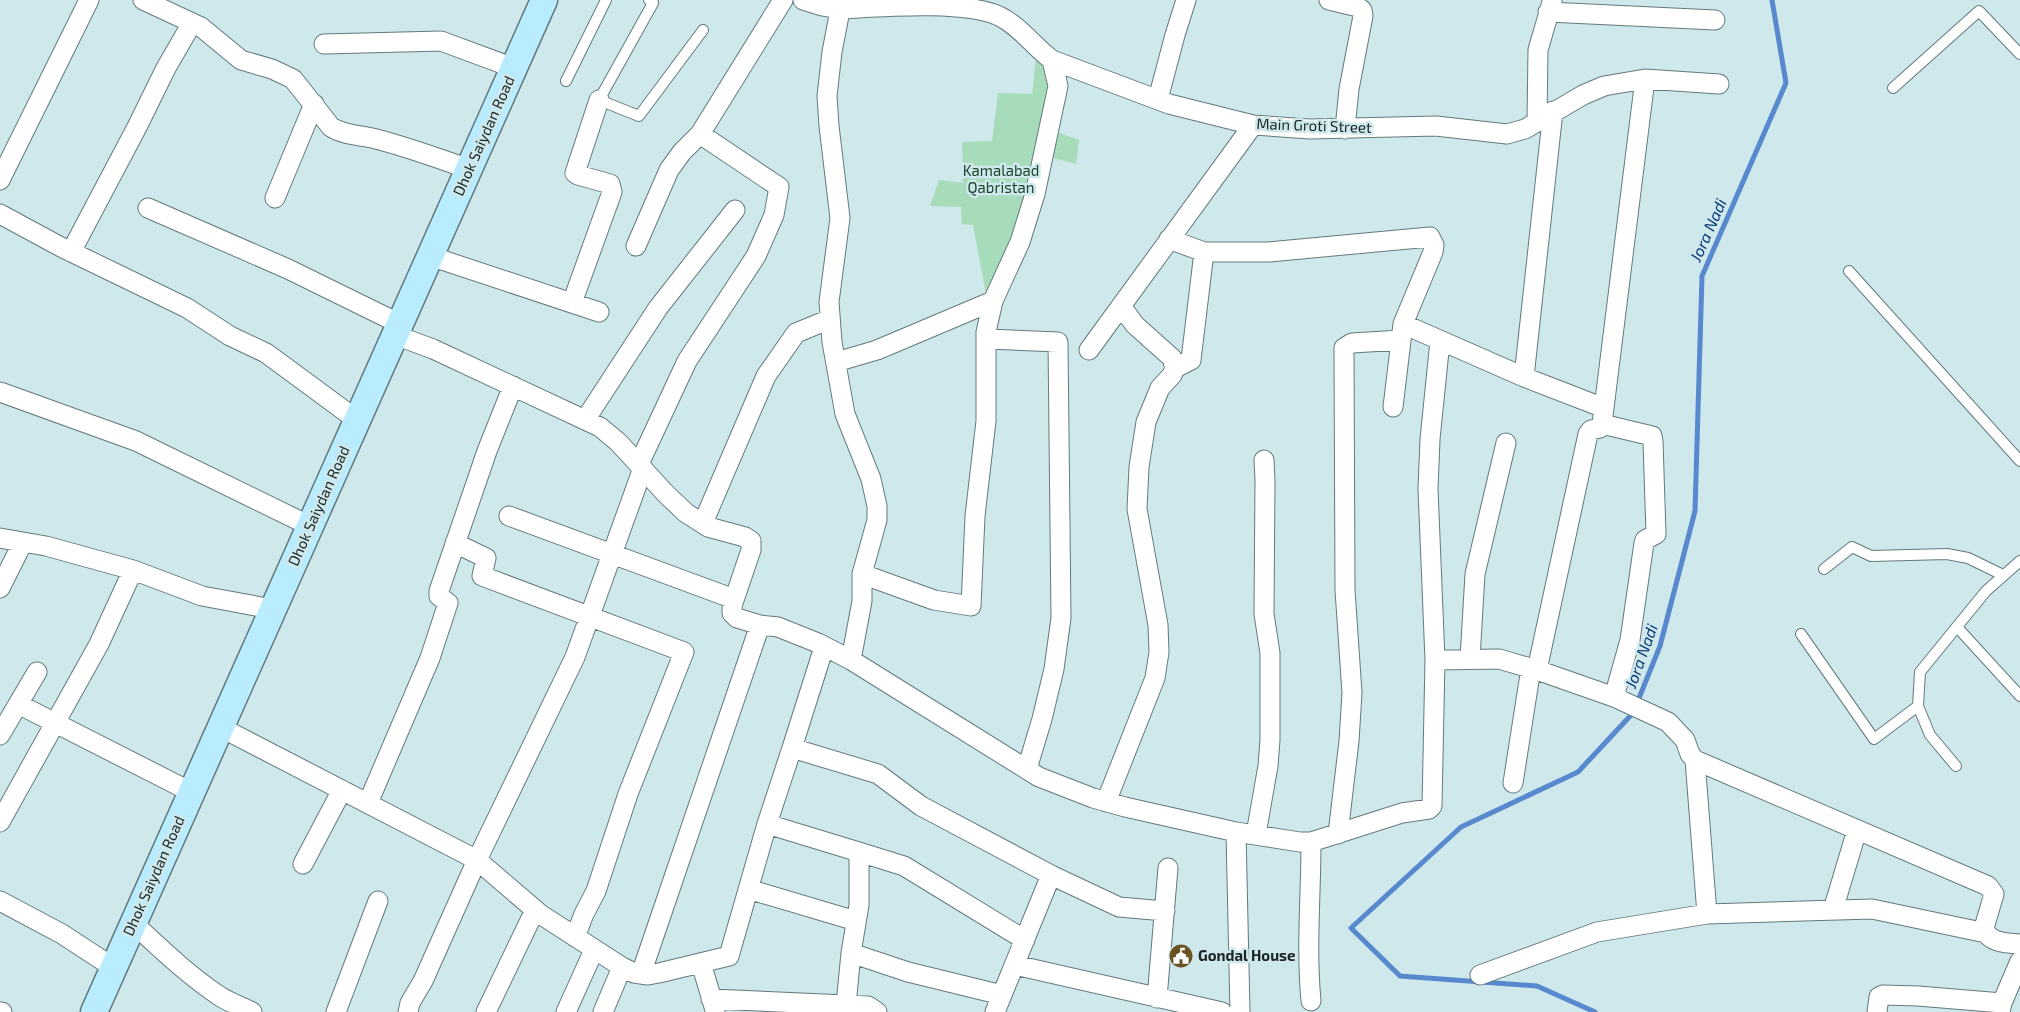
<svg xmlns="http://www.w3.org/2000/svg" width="2020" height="1012" viewBox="0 0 2020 1012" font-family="'Exo 2',sans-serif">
	<rect width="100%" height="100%" fill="#cee8eb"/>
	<path fill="#a6dcb9" d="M 1036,59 L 1054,68 L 1051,130 L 1079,140 L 1076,164 L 1046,156 L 997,289 L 986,294 L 973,225 L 962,224 L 961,207 L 930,206 L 939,180 L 963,183 L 962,142 L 992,141 L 998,93 L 1032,94 Z"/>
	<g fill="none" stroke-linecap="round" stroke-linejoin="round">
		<path stroke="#5888cd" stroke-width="5" d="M 1595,1012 L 1537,986 L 1400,976 L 1351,928 L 1461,827 L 1578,772 L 1633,713 L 1660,646 L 1695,511 L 1702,276 L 1786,83 L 1772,0"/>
		<defs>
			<path id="lane" d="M 649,0 L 653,3 L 599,100 L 639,116 L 703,30
				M 566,81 L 606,0
				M 1893,88 L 1979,11 L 2020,54
				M 1849,271 L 2020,461
				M 1824,569 L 1852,547 L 1871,556 L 1947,554 L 1968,558 L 2003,575
				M 1957,627 L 2020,696
				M 1801,634 L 1874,739 L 1918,706
				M 1956,766 L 1930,735 L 1918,706 L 1920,672 L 1986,591 L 2020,561"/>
			<path id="street" d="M 143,0 L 201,27 L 241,60 L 272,69 L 293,79 L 331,127 C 343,135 358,135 372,138 C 405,146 437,158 469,169
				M 803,0 L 822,6 L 840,9 C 881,7 963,0 999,16 C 1020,26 1034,47 1052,60 L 1169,104 L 1253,125 L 1310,129 L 1436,126 L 1507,134 L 1525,129 L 1583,95 L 1604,86 L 1645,79 L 1719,84
				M 842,0 L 832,52 L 827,96 L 829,126 L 840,218 L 829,302 L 832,342 L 845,414 L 871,479 L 877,506 L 877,520 L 862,574 L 862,601 L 851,660
				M 1329,0 L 1358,7 L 1362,10 L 1363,16 L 1349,89 L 1345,129
				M 1548,12 L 1715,20
				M 324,44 L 441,41 L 514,68
				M 1158,99 L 1175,35 L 1186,0
				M 1537,121 L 1538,50 L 1552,2
				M 0,180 L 89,0
				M 275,198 L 314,104
				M 148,208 L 288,269 L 400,324
				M 0,214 L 61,247 L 187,308 L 230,336 L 266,353 L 357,420
				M 1169,239 L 1204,252 L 1269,252 L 1430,237 L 1434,245 L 1433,252 L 1403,324 L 1393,407
				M 636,246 L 669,170 L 682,152 L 700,134 L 783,0
				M 71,252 L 137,127 L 166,68 L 192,23
				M 430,256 L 599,312
				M 572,303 L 612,192 L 610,184 L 578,175 L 575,173 L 599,100
				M 1121,306 L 1135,325 L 1172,358 L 1175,368
				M 1403,324 L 1524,377 L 1604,408
				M 395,335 L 433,349 L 600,427 L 618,442 L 666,494 L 686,513 L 708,527 L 745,537 L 751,541 L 751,550 L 732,606 L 732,613 L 737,618 L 760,625 L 778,627 L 818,643 L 851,660 L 1039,777 L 1093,798 L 1125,807 L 1236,832 L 1300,842 L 1311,842 L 1402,813 L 1429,809 L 1432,806 L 1435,660 L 1428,489 L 1430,439 L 1440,341
				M 986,339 L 1058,342 L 1061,618 L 1054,669 L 1042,719 L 1027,769
				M 1089,350 L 1253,125
				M 836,362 L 877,350 L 993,301
				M 1524,377 L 1553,111
				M 0,392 L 136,441 L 310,526
				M 585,420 L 658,308 L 735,210
				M 1602,424 L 1648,435 L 1652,436 L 1653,441 L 1656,534 L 1645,540 L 1644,543 L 1630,640 L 1614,697
				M 639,464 L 687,361 L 756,256 L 774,215 L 779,187 L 700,134
				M 509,516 L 734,599
				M 703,523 L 766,376 L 796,333 L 830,319
				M 0,538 L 46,546 L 133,570 L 202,596 L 272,609
				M 455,543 L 486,558 L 482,576 L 684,652 L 628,794 L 596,891 L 584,914 L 575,937
				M 862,574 L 934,600 L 971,606 L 975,516 L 986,421 L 986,332 L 993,301 L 1020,242 L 1035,194 L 1058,86 L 1052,60
				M 0,588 L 23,542
				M 824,647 L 792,748 L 878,774 L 921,806 L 1051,875 L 995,1012
				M 1470,659 L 1475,574 L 1506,443
				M 1435,660 L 1499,659 L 1537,670 L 1614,697 L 1668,722 L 1685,740 L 1690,754 L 1695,760 L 1988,886 L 1994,894 L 1984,928 C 1988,943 2007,943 2020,944
				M 1537,670 L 1588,434 L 1591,430 L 1600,428 L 1602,424 L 1645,79
				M 18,704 L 191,792
				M 220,727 L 477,860 L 540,914 L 622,967 L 634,973 L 648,975 L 659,973 L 729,956 L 767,824
				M 0,735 L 37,672
				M 792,748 L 767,824 L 859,852 L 859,905 L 851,953
				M 1695,760 L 1707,914
				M 1513,783 L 1531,668
				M 1106,802 L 1155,678 L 1159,652 L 1158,625 L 1137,509 L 1139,467 L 1146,422 L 1160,388 L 1172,375 L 1175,368 L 1191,360 L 1204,252
				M 368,803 L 430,658 L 448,603 L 439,596 L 439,591 L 487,451 L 513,386
				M 0,822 L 99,644 L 133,570
				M 1236,832 L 1240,1012
				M 1256,834 L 1268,766 L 1270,740 L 1270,653 L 1264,614 L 1265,480 L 1264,460
				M 1338,834 L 1349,741 L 1352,693 L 1345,590 L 1344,348 L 1352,343 L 1401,340
				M 1311,842 C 1311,895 1306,948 1311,1001
				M 859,852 L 904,866 L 1025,940
				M 303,864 L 342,790
				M 1051,875 L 1119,907 L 1165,911
				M 748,889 L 856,921
				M 0,901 L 62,934 L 114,968
				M 1833,910 L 1857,830
				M 133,923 C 161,949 189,976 221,997 C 231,1003 242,1007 252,1012
				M 701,963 L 715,1010
				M 1015,965 L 1222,1012
				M 641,974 L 760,625
				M 1480,975 L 1597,932 L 1707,914 L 1872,909 L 1986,933
				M 1157,998 L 1168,868
				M 711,999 L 868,1006 L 877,1012
				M 846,1005 L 851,953 L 908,972 L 1002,995
				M 0,1012 L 2,1012
				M 336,1012 L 378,901
				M 408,1012 L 410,1003 L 423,981 L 477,860 L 575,657 L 643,468
				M 486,1012 L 535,910
				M 566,1012 L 594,950
				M 603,1012 L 622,967
				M 1877,1012 L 1879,997 L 1883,995 L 1918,996 L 2002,1003
				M 2000,1012 L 2002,1003 L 2020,961"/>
			<path id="secondary" d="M 94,1012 L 544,0"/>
		</defs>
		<use href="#lane" stroke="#637a7d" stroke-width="12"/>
		<use href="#street" stroke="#637a7d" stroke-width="21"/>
		<use href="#secondary" stroke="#637a7d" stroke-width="29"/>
		<use href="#lane" stroke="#fff" stroke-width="10"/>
		<use href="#street" stroke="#fff" stroke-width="19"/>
		<use href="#secondary" stroke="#b9ecff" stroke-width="26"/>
	</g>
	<defs>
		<symbol id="civic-disc" viewBox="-11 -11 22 22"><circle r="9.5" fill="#6b5223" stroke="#cee8eb"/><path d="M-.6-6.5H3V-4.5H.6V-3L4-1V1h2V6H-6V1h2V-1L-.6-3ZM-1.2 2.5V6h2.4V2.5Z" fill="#fff"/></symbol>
	</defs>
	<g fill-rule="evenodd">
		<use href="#civic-disc" x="1167" y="942" width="28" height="28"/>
	</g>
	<g text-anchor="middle" stroke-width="5" stroke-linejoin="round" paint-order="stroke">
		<g font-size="15" fill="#1c2627" stroke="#cee8eb">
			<text transform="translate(1314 126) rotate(2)" y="5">Main Groti Street</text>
			<text transform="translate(484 136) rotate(-66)" y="5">Dhok Saiydan Road</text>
			<text transform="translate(319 506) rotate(-66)" y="5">Dhok Saiydan Road</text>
			<text transform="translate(154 876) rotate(-66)" y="5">Dhok Saiydan Road</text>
		</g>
		<g font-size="15" fill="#1d442d" stroke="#cee8eb">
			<text x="1001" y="176">Kamalabad<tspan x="1001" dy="17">Qabristan</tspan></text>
		</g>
		<g font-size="15" font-weight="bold" fill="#1c2627" stroke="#cee8eb" text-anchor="start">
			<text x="1198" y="961">Gondal House</text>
		</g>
		<g font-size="16" font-style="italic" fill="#093978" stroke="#cee8eb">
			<text transform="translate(1708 230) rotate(-66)" y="6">Jora Nadi</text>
			<text transform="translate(1641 656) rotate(-70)" y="6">Jora Nadi</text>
		</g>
	</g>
</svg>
